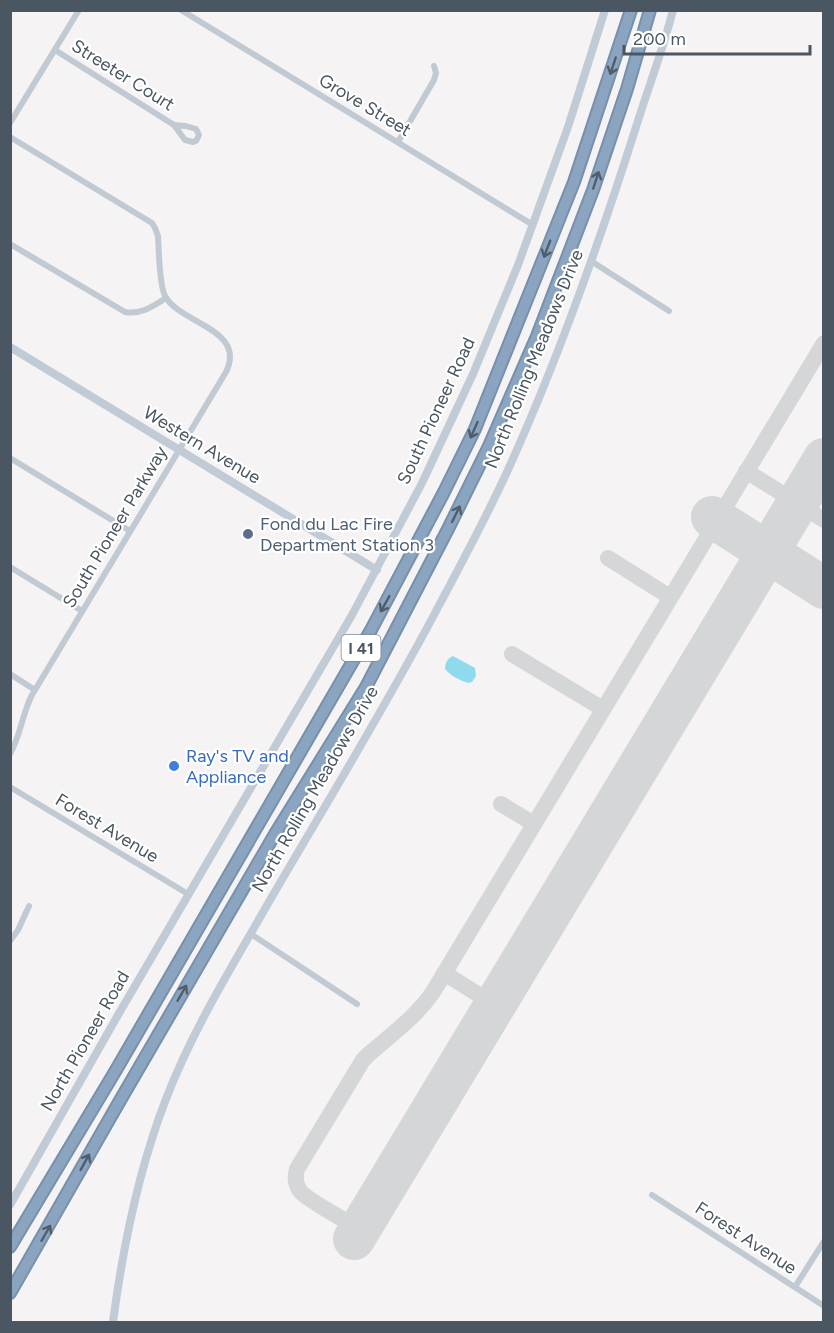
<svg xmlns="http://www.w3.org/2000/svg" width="834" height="1333" viewBox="0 0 834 1333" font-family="Figtree,sans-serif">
	<rect width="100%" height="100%" fill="#f5f3f3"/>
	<path fill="#90daee" d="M 453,656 L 475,668 L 476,676 L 472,682 L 468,683 C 459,680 451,676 445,669 C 445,664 447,658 453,656 Z"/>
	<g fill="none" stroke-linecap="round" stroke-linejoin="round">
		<path stroke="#d5d6d8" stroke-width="16" d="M 746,471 L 824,520
			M 608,558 L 670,597
			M 512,654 L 603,709
			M 501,804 L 534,824
			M 444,973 L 495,1005
			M 360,1229 C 347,1221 308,1201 300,1191 C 295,1184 295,1176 297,1169 L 363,1060 L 369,1054 C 392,1034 416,1017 433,992 L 824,343"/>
		<path stroke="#d5d6d8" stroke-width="42" d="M 712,517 L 824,588
			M 354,1239 L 824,459"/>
		<defs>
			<path id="highway" d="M 10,1247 L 116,1070 L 371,630 L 444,492 L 475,429 L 574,182 L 631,10
				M 10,1293 L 118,1104 L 275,834 L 366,687 L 448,529 L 489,446 L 537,336 L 593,190 L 627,89 L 650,10"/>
		</defs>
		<use href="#highway" stroke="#7690ad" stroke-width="14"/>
		<path stroke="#c1cad2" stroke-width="6" d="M 181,10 L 533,225
			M 55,50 L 174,125 L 185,140 L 193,142 L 196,141 L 199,135 L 196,129 L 186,126 L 174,125
			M 10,123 L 79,10
			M 10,137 L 152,223 L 155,228 L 158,236 C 159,251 159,284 165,296 C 180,324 247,329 226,372 L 32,695 C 22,714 21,735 10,754
			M 398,142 L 434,80 L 436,73 L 434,66
			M 10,244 L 125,312 C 141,315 153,306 166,298
			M 591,261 L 669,311
			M 10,458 L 130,531
			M 10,567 L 82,611
			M 10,674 L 35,690
			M 10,787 L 188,894
			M 251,934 L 357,1004
			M 10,941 L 18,930 L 29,906
			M 652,1195 L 824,1306
			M 795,1287 L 824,1241"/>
		<path stroke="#c1cbd6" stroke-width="8" d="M 10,347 L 377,570
			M 10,1205 L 118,1015 L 352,615 L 422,483 L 473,374 L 518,265 L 568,127 L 605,10
			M 113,1322 C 123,1246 138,1171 166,1099 C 192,1031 230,970 266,907 C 323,809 382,713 435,613 C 460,566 485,520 507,472 C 558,360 599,244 636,127 C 648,88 663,50 673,10"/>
		<use href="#highway" stroke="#8ba5c1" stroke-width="10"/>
	</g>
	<defs><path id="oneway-shaft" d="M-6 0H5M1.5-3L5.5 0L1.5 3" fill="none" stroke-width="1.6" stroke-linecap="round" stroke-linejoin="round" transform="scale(1.5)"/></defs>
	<g stroke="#505e6b">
		<use href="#oneway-shaft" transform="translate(613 66) rotate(108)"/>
		<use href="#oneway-shaft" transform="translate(596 180) rotate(-72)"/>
		<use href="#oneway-shaft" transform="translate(547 249) rotate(111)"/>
		<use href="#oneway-shaft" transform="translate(474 430) rotate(114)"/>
		<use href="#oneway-shaft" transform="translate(456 514) rotate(-64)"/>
		<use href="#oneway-shaft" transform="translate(385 604) rotate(119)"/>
		<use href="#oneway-shaft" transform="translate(182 993) rotate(-60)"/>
		<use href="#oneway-shaft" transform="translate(85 1162) rotate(-61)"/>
		<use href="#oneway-shaft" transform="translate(46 1233) rotate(-60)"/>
	</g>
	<circle fill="#5c6f8a" stroke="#fff" stroke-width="2" cx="248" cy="534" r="6"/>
	<circle fill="#3f7fe0" stroke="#fff" stroke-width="2" cx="174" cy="766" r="6"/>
	<g text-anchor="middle" stroke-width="4.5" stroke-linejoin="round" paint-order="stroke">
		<rect fill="#fff" stroke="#808990" stroke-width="1.5" x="341.5" y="635" width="39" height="26" rx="4.5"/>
		<g font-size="16" font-weight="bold" fill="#4a5661">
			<text x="361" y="654">I 41</text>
		</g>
		<g font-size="18" fill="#4a5661" stroke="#fff">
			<text transform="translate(123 75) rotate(32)" y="6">Streeter Court</text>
			<text transform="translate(365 105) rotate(31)" y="6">Grove Street</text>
			<text transform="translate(534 359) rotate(-68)" y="6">North Rolling Meadows Drive</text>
			<text transform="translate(436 411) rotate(-65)" y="6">South Pioneer Road</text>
			<text transform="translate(202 445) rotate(31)" y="6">Western Avenue</text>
			<text transform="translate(115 527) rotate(-59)" y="6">South Pioneer Parkway</text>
			<text transform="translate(315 789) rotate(-60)" y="6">North Rolling Meadows Drive</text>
			<text transform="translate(107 828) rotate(31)" y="6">Forest Avenue</text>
			<text transform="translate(85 1041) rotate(-60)" y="6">North Pioneer Road</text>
			<text transform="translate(746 1238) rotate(33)" y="6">Forest Avenue</text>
		</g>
		<g font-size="18" fill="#4e5e75" stroke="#fff" text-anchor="start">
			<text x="260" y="530">Fond du Lac Fire<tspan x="260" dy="21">Department Station 3</tspan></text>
		</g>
		<g font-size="18" fill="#366cbe" stroke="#fff" text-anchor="start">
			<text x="186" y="762">Ray's TV and<tspan x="186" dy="21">Appliance</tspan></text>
		</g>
	</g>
	<rect width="834" height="1333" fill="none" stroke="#4a5661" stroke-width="24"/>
	<path d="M624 45v9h186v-9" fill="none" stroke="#4a5661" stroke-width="3"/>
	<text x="633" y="45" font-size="18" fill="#4a5661" stroke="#ffffff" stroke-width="4.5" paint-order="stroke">200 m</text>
</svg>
